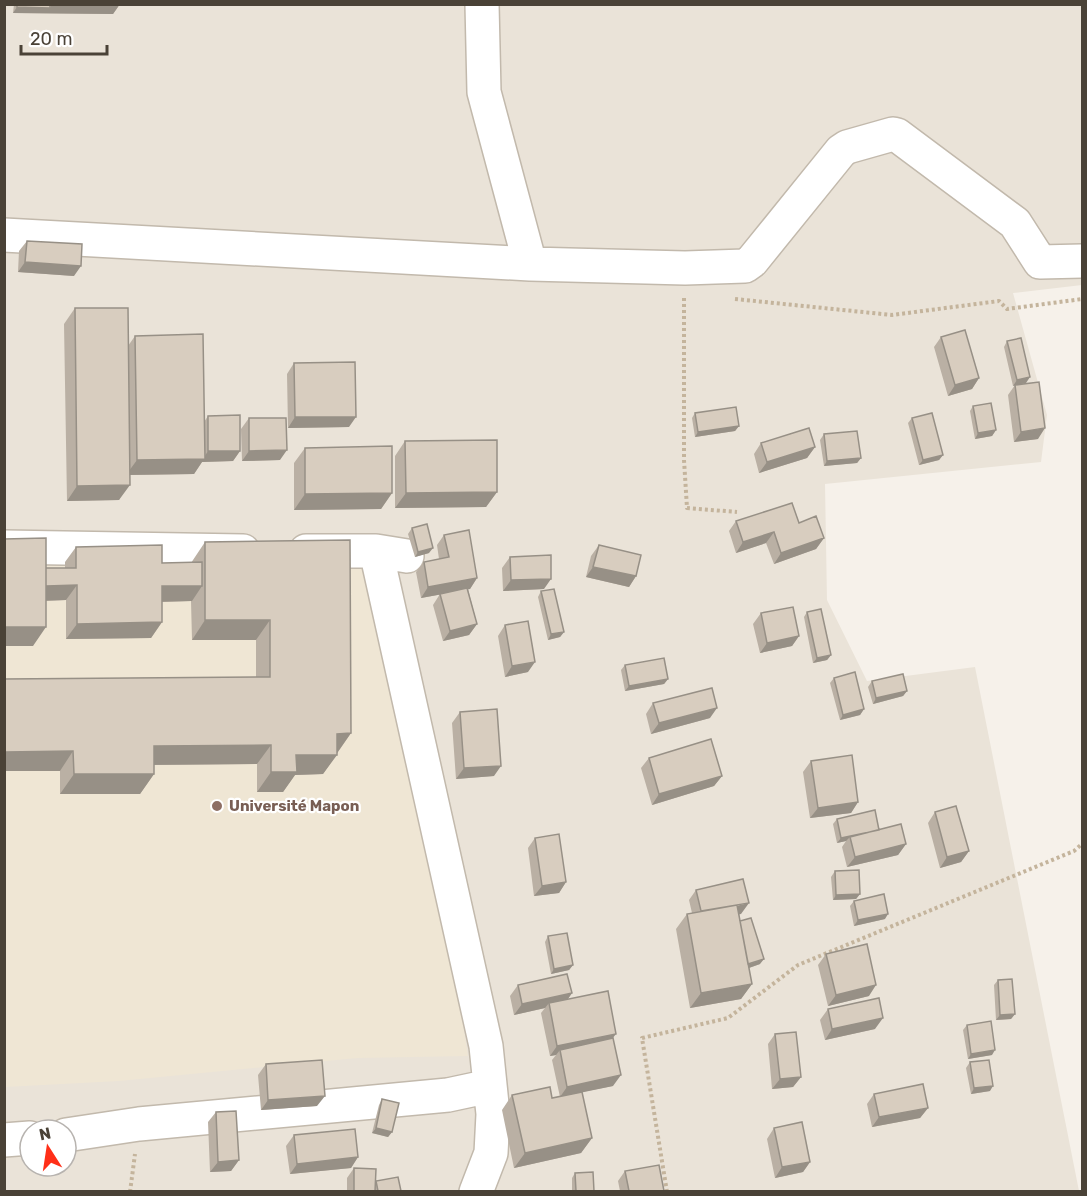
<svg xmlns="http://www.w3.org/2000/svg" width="1087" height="1196" viewBox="0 0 1087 1196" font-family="Rubik,sans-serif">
	<rect width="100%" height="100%" fill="#f6f1ea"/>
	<path fill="#eae3d8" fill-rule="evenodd" d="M 5,5 L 1082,5 L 1082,285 L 1013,293 L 1047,415 L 1041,462 L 825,484 L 827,600 L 867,681 L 975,667 L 1079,1191 L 5,1192 ZM 30,1130 L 66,1130 L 66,1166 L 30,1166 Z"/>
	<path fill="#efe6d4" d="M 5,551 L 390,556 L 468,1056 L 357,1058 L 119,1081 L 5,1087 Z"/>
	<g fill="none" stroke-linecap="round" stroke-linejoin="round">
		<defs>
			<path id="minor" d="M 482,4 L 484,92 L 530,264
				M 4,235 L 530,264 L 685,268 L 745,266 L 752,261 L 841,151 L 847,147 L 893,134 L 897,135 L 1015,223 L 1040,262 L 1082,261
				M 4,547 L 243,551
				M 306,551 L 376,551 L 407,556
				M 376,551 L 486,1046 L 493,1114 L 491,1153 L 476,1192
				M 66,1135 L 139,1124 L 448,1095 L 490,1086
				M 4,1140 L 30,1138"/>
		</defs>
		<use href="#minor" stroke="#c2b9ac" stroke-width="36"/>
		<path stroke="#c4b49c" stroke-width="4" stroke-dasharray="3 3" stroke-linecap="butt" d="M 684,298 L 684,460 L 687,508 L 737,512
			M 735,299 L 892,315 L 999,301 L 1007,309 L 1082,299
			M 130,1192 L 135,1154
			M 667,1192 L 642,1038 L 728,1018 L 798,965 L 1074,851 L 1082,844"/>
		<use href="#minor" stroke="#fff" stroke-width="33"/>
	</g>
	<path fill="#bab0a4" d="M 14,4 L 120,4 L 113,14 L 13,13 Z
		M 27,241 L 74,276 L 18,272 L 19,251 Z
		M 75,308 L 128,346 L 135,336 L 204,422 L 208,416 L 240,451 L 233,461 L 202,462 L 194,474 L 130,475 L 119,500 L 67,501 L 64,324 Z
		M 941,337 L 979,378 L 972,389 L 948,396 L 934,347 Z
		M 1007,341 L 1026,383 L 1018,385 L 1038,439 L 1014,442 L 1008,395 L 1015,385 L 1013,386 L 1004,347 Z
		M 294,363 L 349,427 L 288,428 L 287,374 Z
		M 973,406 L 996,430 L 992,436 L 975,439 L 970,411 Z
		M 695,413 L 739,426 L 735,431 L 695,437 L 692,418 Z
		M 249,418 L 280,460 L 242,461 L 241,429 Z
		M 912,418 L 943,455 L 939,460 L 919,465 L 908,423 Z
		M 824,434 L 861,458 L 857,463 L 824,466 L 820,440 Z
		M 405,441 L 497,492 L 486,507 L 395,508 L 395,456 Z
		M 761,443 L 815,447 L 807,458 L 759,473 L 754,454 Z
		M 305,448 L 392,493 L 381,509 L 294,510 L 294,463 Z
		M 736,521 L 799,523 L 824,538 L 816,549 L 774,564 L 766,543 L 736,553 L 729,531 Z
		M 412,528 L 429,553 L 415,557 L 408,534 Z
		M 444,535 L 477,578 L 470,589 L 468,589 L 477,624 L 469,635 L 443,641 L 433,605 L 440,594 L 443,594 L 421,598 L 416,572 L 424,562 L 439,559 L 437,545 Z
		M 350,540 L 351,733 L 323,774 L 295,775 L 283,792 L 257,792 L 257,764 L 154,765 L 154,774 L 140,794 L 60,794 L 60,771 L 4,771 L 4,679 L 256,677 L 256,640 L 192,640 L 191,601 L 162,602 L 162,622 L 151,638 L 66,639 L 66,600 L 46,601 L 33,646 L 46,568 L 65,568 L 65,562 L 76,547 L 162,563 L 191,563 L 205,542 Z
		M 599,545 L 636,576 L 629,587 L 586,577 L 591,556 Z
		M 510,557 L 544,589 L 503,591 L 502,568 Z
		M 541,591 L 564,632 L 560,637 L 548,640 L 538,597 Z
		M 807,612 L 831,655 L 827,660 L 813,663 L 804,617 Z
		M 761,613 L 799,636 L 792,646 L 760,653 L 753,624 Z
		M 505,625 L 528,672 L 505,677 L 498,636 Z
		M 625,665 L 668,679 L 664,684 L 625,691 L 621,670 Z
		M 834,678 L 864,709 L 860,715 L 840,720 L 830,683 Z
		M 872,681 L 907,691 L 903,696 L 873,704 L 868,687 Z
		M 653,703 L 710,718 L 651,734 L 646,714 Z
		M 460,712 L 494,776 L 456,779 L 452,723 Z
		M 649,758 L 722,776 L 714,786 L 652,805 L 641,768 Z
		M 811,761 L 858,802 L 851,813 L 810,818 L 803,772 Z
		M 935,812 L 969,851 L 961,862 L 940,868 L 928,823 Z
		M 837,819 L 879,830 L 906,844 L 898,855 L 847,867 L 842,847 L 846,841 L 837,843 L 833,824 Z
		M 535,838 L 566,882 L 559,893 L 534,896 L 528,848 Z
		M 835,871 L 860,894 L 856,899 L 833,900 L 831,877 Z
		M 696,890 L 741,914 L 739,914 L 740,921 L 760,964 L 749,968 L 752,984 L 741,999 L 690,1008 L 676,929 L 687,914 L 692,913 L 689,900 Z
		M 854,901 L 885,919 L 854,926 L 850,906 Z
		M 548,936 L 573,965 L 569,970 L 551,974 L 545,942 Z
		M 826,954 L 869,996 L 828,1006 L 818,965 Z
		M 998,980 L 1015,1014 L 1011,1019 L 996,1020 L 994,985 Z
		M 518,985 L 572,993 L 568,999 L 612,1038 L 613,1086 L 582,1092 L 592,1138 L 581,1153 L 514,1168 L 502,1110 L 512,1095 L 552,1098 L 560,1097 L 552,1060 L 556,1055 L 550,1056 L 541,1013 L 545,1008 L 514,1015 L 510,996 Z
		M 828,1009 L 875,1029 L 825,1040 L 820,1020 Z
		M 967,1025 L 992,1055 L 968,1059 L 963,1030 Z
		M 775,1034 L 801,1077 L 793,1087 L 772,1089 L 768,1044 Z
		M 970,1062 L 990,1091 L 971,1094 L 966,1068 Z
		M 266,1064 L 317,1106 L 261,1110 L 258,1075 Z
		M 874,1094 L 928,1108 L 920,1118 L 872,1127 L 867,1104 Z
		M 382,1099 L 392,1132 L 388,1137 L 372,1133 L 379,1105 Z
		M 216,1112 L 239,1160 L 231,1171 L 210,1172 L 208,1122 Z
		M 774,1128 L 810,1162 L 803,1172 L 775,1178 L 767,1139 Z
		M 294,1135 L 358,1157 L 351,1168 L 290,1174 L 286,1146 Z
		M 354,1168 L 376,1181 L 401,1191 L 347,1191 L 347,1178 Z
		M 625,1171 L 664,1191 L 620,1191 L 618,1181 Z
		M 575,1173 L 594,1191 L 572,1191 L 572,1178 Z"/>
	<path fill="#979086" d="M 52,4 L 120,4 L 113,14 L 13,13 L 17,7 L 50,8 Z
		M 25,262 L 81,266 L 74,276 L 18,272 Z
		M 1030,377 L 1026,383 L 1013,386 L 1017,380 Z
		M 979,378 L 972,389 L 948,396 L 955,385 Z
		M 295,417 L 356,417 L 349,427 L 288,428 Z
		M 739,426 L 735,431 L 695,437 L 698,432 Z
		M 1045,428 L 1038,439 L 1014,442 L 1021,432 Z
		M 996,430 L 992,436 L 975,439 L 978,433 Z
		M 815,447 L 807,458 L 759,473 L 767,462 Z
		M 287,450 L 280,460 L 242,461 L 249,451 Z
		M 208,451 L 240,451 L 233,461 L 202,462 L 194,474 L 126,475 L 137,460 L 203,459 Z
		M 943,455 L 939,460 L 919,465 L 923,460 Z
		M 861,458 L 857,463 L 824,466 L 827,461 Z
		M 130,485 L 119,500 L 67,501 L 77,486 Z
		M 497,492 L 486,507 L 395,508 L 406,493 Z
		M 392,493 L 381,509 L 294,510 L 305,494 Z
		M 774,532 L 766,543 L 736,553 L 743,542 Z
		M 824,538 L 816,549 L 774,564 L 781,553 Z
		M 433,548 L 429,553 L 415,557 L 418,552 Z
		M 593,567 L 636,576 L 629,587 L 586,577 Z
		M 477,578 L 470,589 L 421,598 L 428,587 Z
		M 551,579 L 544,589 L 503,591 L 511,580 Z
		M 77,585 L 66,600 L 33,601 L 44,586 Z
		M 162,586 L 202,586 L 192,601 L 151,602 Z
		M 205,620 L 270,620 L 256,640 L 192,640 Z
		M 162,622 L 151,638 L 66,639 L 77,624 Z
		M 477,624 L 469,635 L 443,641 L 450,631 Z
		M 4,627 L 46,627 L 33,646 L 4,646 Z
		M 564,632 L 560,637 L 548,640 L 551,634 Z
		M 799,636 L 792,646 L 760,653 L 767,643 Z
		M 831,655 L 827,660 L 813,663 L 817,658 Z
		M 535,662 L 528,672 L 505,677 L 512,666 Z
		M 668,679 L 664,684 L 625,691 L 629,686 Z
		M 907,691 L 903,696 L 873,704 L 876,698 Z
		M 717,708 L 710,718 L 651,734 L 659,723 Z
		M 864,709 L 860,715 L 840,720 L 843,715 Z
		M 351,733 L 337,753 L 337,734 Z
		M 271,745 L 257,764 L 140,765 L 154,746 Z
		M 73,751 L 60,771 L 4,771 L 4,752 Z
		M 296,755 L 337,755 L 323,774 L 295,775 L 283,792 L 257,792 L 271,772 Z
		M 501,766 L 494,776 L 456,779 L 464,768 Z
		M 74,774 L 154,774 L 140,794 L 60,794 Z
		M 722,776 L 714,786 L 652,805 L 659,794 Z
		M 858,802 L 851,813 L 810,818 L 818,808 Z
		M 879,830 L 850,837 L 846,841 L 837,843 L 841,838 Z
		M 906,844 L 898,855 L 847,867 L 855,857 Z
		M 969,851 L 961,862 L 940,868 L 947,857 Z
		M 566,882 L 559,893 L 534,896 L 542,886 Z
		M 860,894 L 856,899 L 833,900 L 836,895 Z
		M 749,903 L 741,914 L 694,924 L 701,914 Z
		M 888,914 L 885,919 L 854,926 L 858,920 Z
		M 764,959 L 760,964 L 740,971 L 744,966 Z
		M 573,965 L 569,970 L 551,974 L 554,969 Z
		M 752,984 L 741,999 L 690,1008 L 701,993 Z
		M 876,985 L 869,996 L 828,1006 L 836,995 Z
		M 572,993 L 565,1003 L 549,1003 L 545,1008 L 514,1015 L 522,1004 Z
		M 1015,1014 L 1011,1019 L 996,1020 L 1000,1015 Z
		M 883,1018 L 875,1029 L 825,1040 L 832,1029 Z
		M 616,1034 L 608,1044 L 560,1050 L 556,1055 L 550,1056 L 557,1046 Z
		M 995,1050 L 992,1055 L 968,1059 L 971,1054 Z
		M 621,1075 L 613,1086 L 560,1097 L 567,1087 Z
		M 801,1077 L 793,1087 L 772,1089 L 780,1079 Z
		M 993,1086 L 990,1091 L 971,1094 L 974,1088 Z
		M 325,1096 L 317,1106 L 261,1110 L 268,1100 Z
		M 928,1108 L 920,1118 L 872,1127 L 879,1117 Z
		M 376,1128 L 392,1132 L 388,1137 L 372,1133 Z
		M 592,1138 L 581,1153 L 514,1168 L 525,1153 Z
		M 358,1157 L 351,1168 L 290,1174 L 297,1164 Z
		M 239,1160 L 231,1171 L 210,1172 L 218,1162 Z
		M 810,1162 L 803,1172 L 775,1178 L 782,1167 Z"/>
	<path fill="#d8cdbf" stroke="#979086" stroke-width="1.5" d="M 17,4 L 50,4 L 50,8 L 17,7 Z
		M 27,241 L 82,244 L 81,266 L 25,262 Z
		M 75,308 L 128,308 L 130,485 L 77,486 Z
		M 965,330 L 979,378 L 955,385 L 941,337 Z
		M 203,334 L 205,459 L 137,460 L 135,336 Z
		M 1021,338 L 1030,377 L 1017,380 L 1007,341 Z
		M 355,362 L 356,417 L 295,417 L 294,363 Z
		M 1039,382 L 1045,428 L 1021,432 L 1015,385 Z
		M 991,403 L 996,430 L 978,433 L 973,406 Z
		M 736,407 L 739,426 L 698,432 L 695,413 Z
		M 932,413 L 943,455 L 923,460 L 912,418 Z
		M 240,415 L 240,451 L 208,451 L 208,416 Z
		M 249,418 L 286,418 L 287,450 L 249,451 Z
		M 809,428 L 815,447 L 767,462 L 761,443 Z
		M 857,431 L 861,458 L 827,461 L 824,434 Z
		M 497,440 L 497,492 L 406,493 L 405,441 Z
		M 392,446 L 392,493 L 305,494 L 305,448 Z
		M 792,503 L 799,523 L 816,516 L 824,538 L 781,553 L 774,532 L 743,542 L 736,521 Z
		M 427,524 L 433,548 L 418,552 L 412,528 Z
		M 469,530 L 477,578 L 428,587 L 424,562 L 449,557 L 444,535 Z
		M 46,538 L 46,627 L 4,627 L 4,539 Z
		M 350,540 L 351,733 L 337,734 L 337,755 L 296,755 L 297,772 L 271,772 L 271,745 L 154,746 L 154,774 L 74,774 L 73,751 L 4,752 L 4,679 L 270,677 L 270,620 L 205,620 L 205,542 Z
		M 162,545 L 162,563 L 202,562 L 202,586 L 162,586 L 162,622 L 77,624 L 77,585 L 46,586 L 46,568 L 76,568 L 76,547 Z
		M 599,545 L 641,555 L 636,576 L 593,567 Z
		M 551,555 L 551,579 L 511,580 L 510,557 Z
		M 467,588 L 477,624 L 450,631 L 440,594 Z
		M 554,589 L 564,632 L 551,634 L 541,591 Z
		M 793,607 L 799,636 L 767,643 L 761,613 Z
		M 821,609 L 831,655 L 817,658 L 807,612 Z
		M 528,621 L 535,662 L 512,666 L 505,625 Z
		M 664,658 L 668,679 L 629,686 L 625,665 Z
		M 855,672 L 864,709 L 843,715 L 834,678 Z
		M 903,674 L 907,691 L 876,698 L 872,681 Z
		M 712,688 L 717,708 L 659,723 L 653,703 Z
		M 497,709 L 501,766 L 464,768 L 460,712 Z
		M 711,739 L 722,776 L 659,794 L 649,758 Z
		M 852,755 L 858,802 L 818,808 L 811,761 Z
		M 956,806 L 969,851 L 947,857 L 935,812 Z
		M 875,810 L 879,830 L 841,838 L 837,819 Z
		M 901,824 L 906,844 L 855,857 L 850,837 Z
		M 559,834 L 566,882 L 542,886 L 535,838 Z
		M 859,870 L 860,894 L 836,895 L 835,871 Z
		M 743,879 L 749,903 L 701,911 L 696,890 Z
		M 884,894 L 888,914 L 858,920 L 854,901 Z
		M 737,905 L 752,984 L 701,993 L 687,914 Z
		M 751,918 L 764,959 L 748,964 L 740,921 Z
		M 567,933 L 573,965 L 554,969 L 548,936 Z
		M 867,944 L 876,985 L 836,995 L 826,954 Z
		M 567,974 L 572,993 L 522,1004 L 518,985 Z
		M 1012,979 L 1015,1014 L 1000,1015 L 998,980 Z
		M 608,991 L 616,1034 L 557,1046 L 549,1003 Z
		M 879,998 L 883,1018 L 832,1029 L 828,1009 Z
		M 991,1021 L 995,1050 L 971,1054 L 967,1025 Z
		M 796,1032 L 801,1077 L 780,1079 L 775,1034 Z
		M 613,1038 L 621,1075 L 567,1087 L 560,1050 Z
		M 322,1060 L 325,1096 L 268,1100 L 266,1064 Z
		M 989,1060 L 993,1086 L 974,1088 L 970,1062 Z
		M 923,1084 L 928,1108 L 879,1117 L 874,1094 Z
		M 550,1087 L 552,1098 L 582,1092 L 592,1138 L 525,1153 L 512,1095 Z
		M 382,1099 L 399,1103 L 392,1132 L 376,1128 Z
		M 236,1111 L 239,1160 L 218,1162 L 216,1112 Z
		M 802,1122 L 810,1162 L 782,1167 L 774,1128 Z
		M 355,1129 L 358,1157 L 297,1164 L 294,1135 Z
		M 659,1165 L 664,1191 L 629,1191 L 625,1171 Z
		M 354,1168 L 376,1169 L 375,1191 L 354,1191 Z
		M 593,1172 L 594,1191 L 576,1191 L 575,1173 Z
		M 398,1177 L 401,1191 L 378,1191 L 376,1181 Z"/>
	<circle fill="#8d6e63" stroke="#fff" stroke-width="2" cx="217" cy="806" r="6"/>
	<g text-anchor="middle" stroke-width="4.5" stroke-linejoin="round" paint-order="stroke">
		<g font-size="15" font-weight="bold" fill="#785e54" stroke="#fff" text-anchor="start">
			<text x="229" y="811">Université Mapon</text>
		</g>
	</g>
	<rect width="1087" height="1196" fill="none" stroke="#4a4237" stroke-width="12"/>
	<g transform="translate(48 1148) rotate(348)"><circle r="28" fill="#ffffff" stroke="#b7b3af" stroke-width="1.5"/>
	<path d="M0-4.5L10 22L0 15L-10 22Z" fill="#ff2f18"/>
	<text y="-9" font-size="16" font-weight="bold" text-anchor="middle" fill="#4a4237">N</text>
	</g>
	<path d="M21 45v9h86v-9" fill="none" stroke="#4a4237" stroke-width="3"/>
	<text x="30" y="45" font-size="18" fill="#4a4237" stroke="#ffffff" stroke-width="4.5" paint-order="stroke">20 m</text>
</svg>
